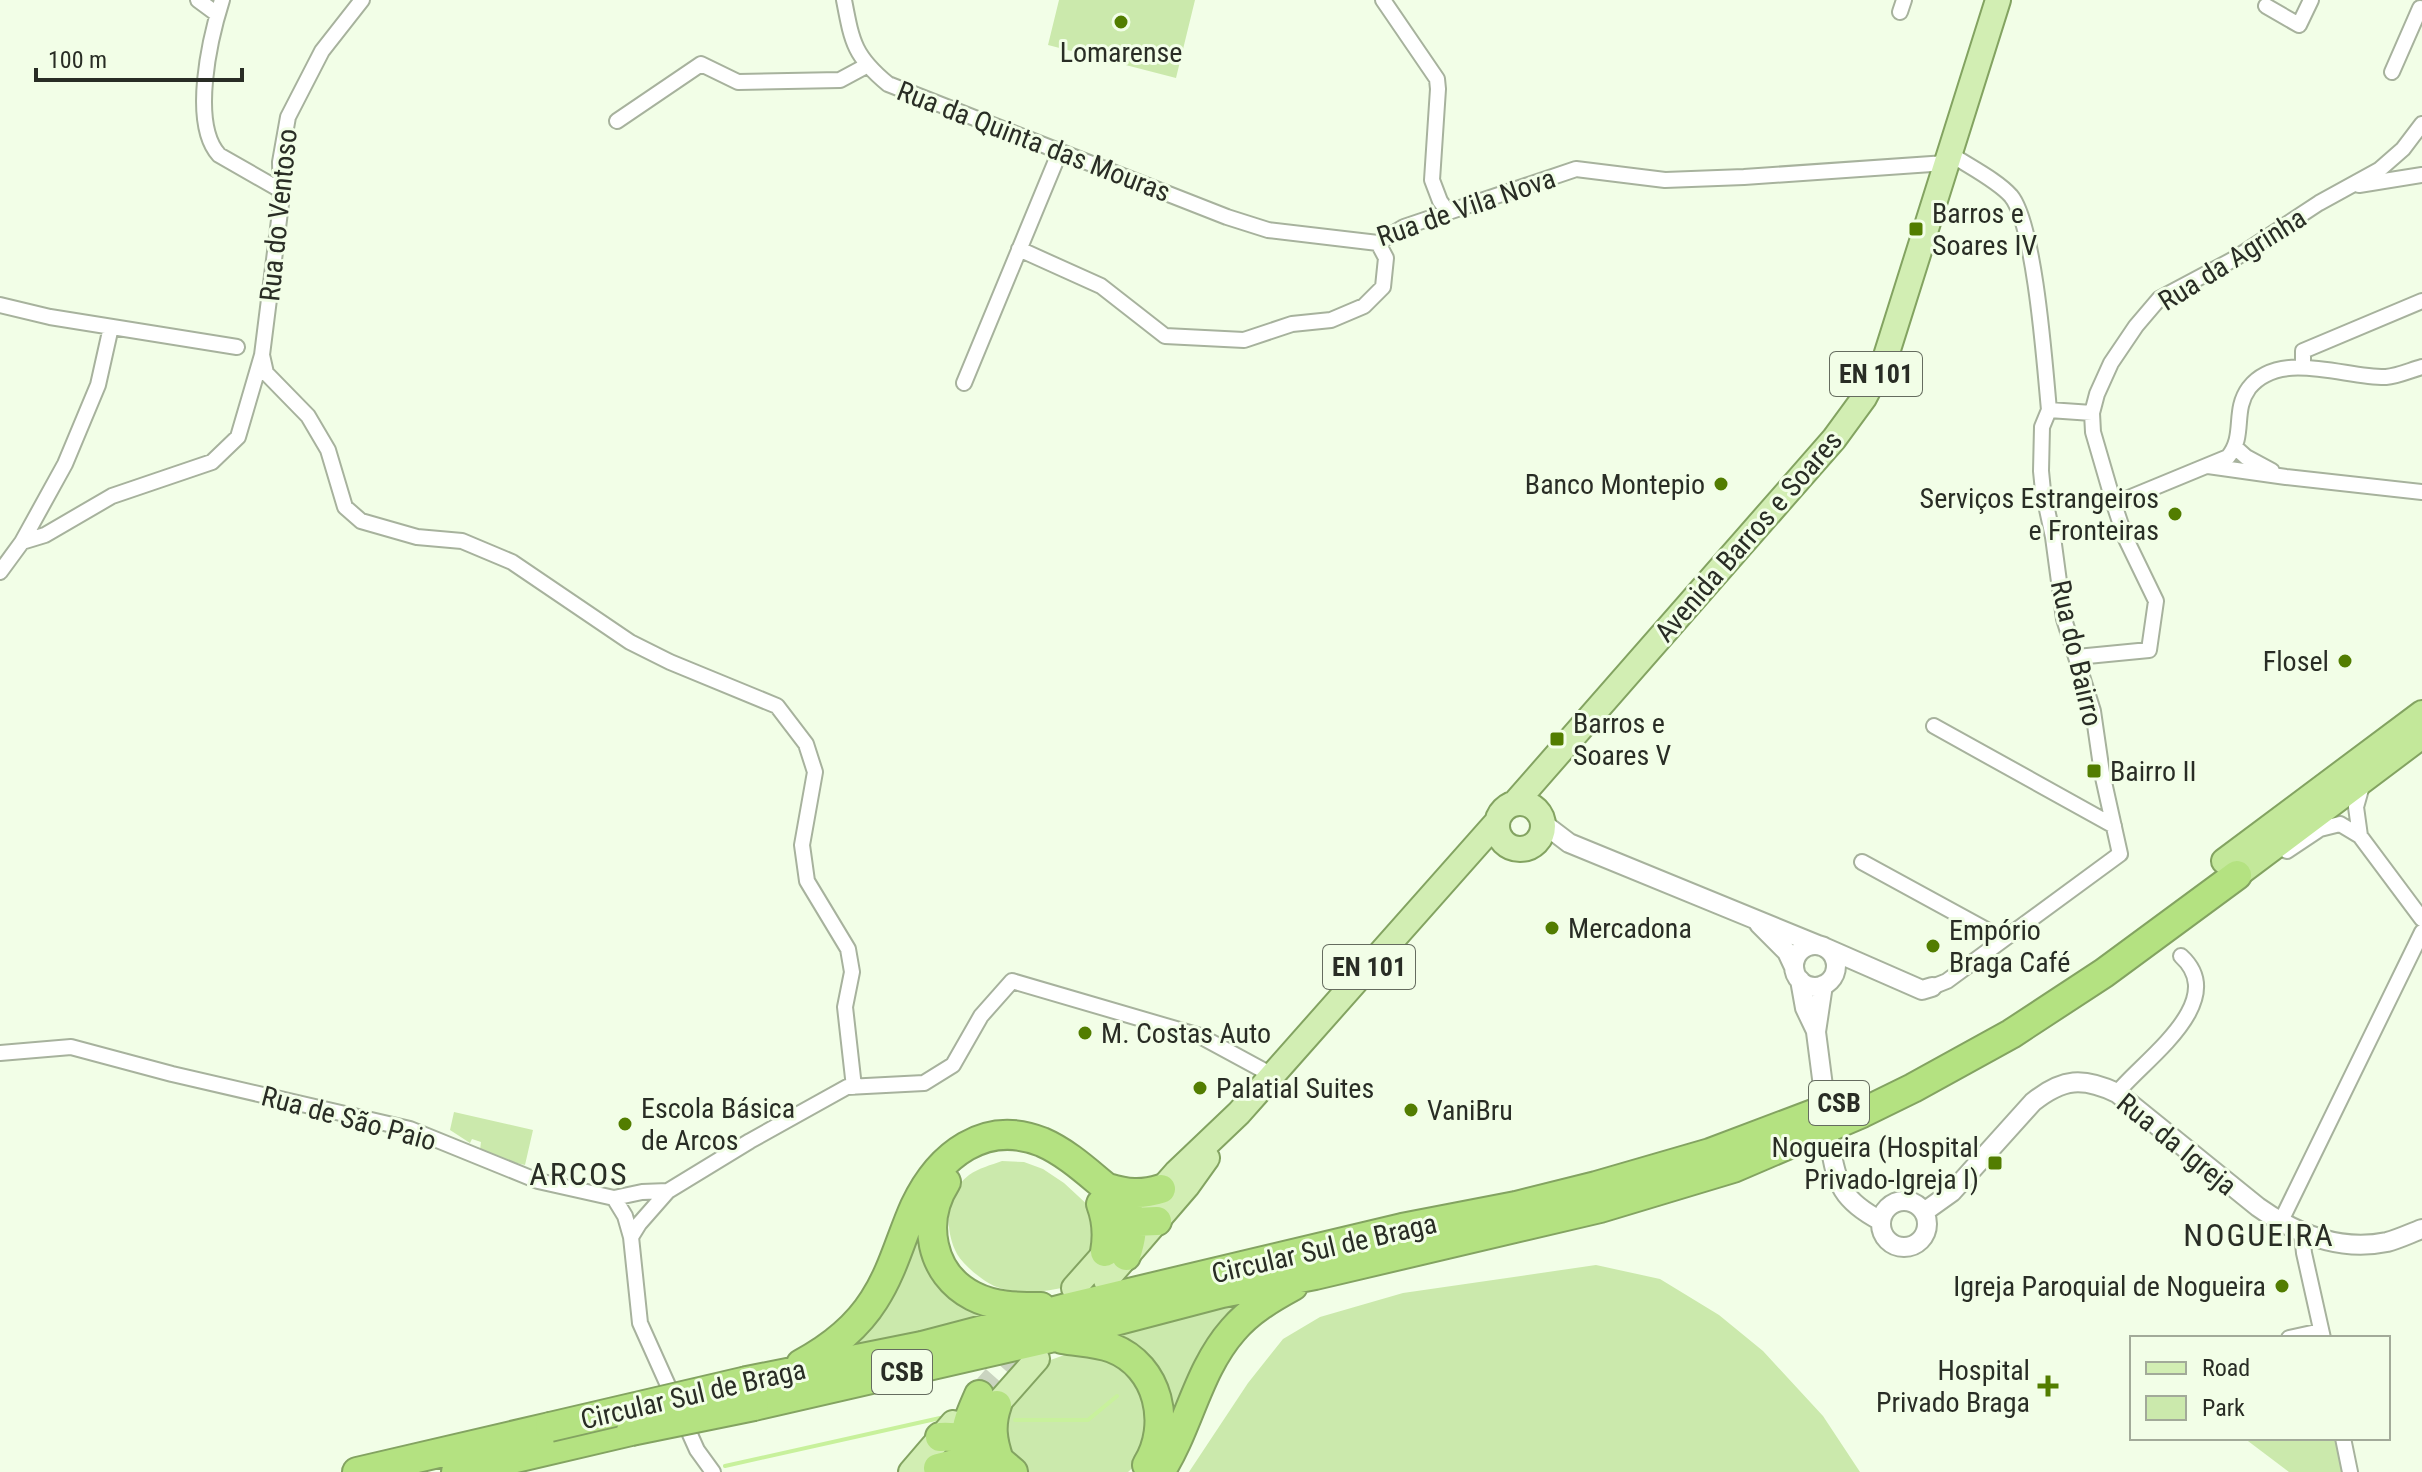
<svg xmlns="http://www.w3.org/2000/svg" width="2422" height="1472" viewBox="0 0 2422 1472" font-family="'Roboto Condensed',sans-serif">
	<rect width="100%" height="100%" fill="#f2fee7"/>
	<path fill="#cbe9ac" d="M 1059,0 L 1195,0 L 1176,78 L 1048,45 Z
		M 454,1112 L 533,1130 L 525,1165 L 491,1157 L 480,1150 L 481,1142 L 472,1139 L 470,1143 L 450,1130 Z
		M 1002,1161 L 1024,1162 L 1043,1169 L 1064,1183 L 1091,1208 L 1097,1246 L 1067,1287 C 1044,1292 1017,1295 994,1286 C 982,1280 964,1266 957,1254 C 944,1230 945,1193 969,1175 C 979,1168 991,1165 1002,1161 Z
		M 922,1213 L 923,1240 L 999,1315 L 844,1349 Z
		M 1596,1265 L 1660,1279 L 1719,1315 L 1763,1351 L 1823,1416 L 1860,1472 L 1189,1472 L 1248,1383 L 1283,1339 L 1320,1317 L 1403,1293 Z
		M 1255,1300 L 1170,1423 C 1173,1378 1156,1352 1114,1334 Z
		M 1070,1353 L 1098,1353 L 1127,1365 L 1155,1410 L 1139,1462 L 1128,1472 L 1029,1472 L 1017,1463 L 1008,1446 L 1006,1425 L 1012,1400 L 1045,1362 Z
		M 2244,1438 L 2338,1438 L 2344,1472 L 2289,1472 Z"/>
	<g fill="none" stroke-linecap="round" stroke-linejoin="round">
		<path stroke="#c8f19c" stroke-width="4" d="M 1015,1420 L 1088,1420 L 1117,1396
			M 725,1466 L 940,1418"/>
		<path stroke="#cad4c0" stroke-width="24" stroke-dasharray="24 12" stroke-linecap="butt" d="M 979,1395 L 1030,1337"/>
		<defs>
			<path id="minor" d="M 198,0 L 217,14
				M 222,0 C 210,38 190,123 219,155 L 282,191
				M 844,0 C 852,42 854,56 888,84 L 1227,217 L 1268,230 L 1378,243 L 1404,227 L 1576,169 L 1665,180 L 1744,177 L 1946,163
				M 1383,0 L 1437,79 L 1438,89 L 1432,180 L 1440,201 L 1448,212
				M 2266,6 L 2299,25 L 2311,0
				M 1900,12 L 1904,0
				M 2392,72 L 2420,8
				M 617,121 L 701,64 L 738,82 L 840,80 L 866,66
				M 2422,124 L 2403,149 L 2379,170 L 2319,203 L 2234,259 L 2159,299 L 2136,326 L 2111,363 L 2097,394 L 2092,413 L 2093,432 L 2114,504 L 2228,457 C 2246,436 2232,411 2249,388 C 2280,349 2345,378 2386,377 C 2398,376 2411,370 2422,367
				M 2359,185 L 2422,175
				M 1019,249 L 1101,286 L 1165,336 L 1244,340 L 1292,324 L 1331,320 L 1364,306 L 1383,287 L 1386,258 L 1378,243
				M 0,305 L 50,317 L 237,347
				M 262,355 L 266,373 L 308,416 L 328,450 L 345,507 L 361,521 L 417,537 L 462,541 L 512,562 L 630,642 L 670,662 L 777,706 L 806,744 L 815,772 L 802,845 L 807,881 L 848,949 L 852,972 L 845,1007 L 854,1087
				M 2303,367 L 2303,351 L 2422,301
				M 964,383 L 1060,151
				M 2049,410 L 2092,413
				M 2236,448 L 2246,457 L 2272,471
				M 2208,466 L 2286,477 L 2422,492
				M 22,542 L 65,464 L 98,385 L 111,327
				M 0,572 L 22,542 L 45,535 L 112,496 L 212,462 L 238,437 L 262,355 L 281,204 L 280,162 L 288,117 L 322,51 L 362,0
				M 2077,657 L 2149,650 L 2156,601 L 2125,537 L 2114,504
				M 1934,726 L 2114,826
				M 2360,836 L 2356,807 L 2363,782
				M 2287,851 L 2320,829 L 2340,824 L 2360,836 L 2422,919
				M 1862,862 L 2003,939
				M 1932,987 L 1947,981 L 2120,854 L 2102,773 L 2093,711 L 2064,619 L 2053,537 L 2043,491 L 2041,471 L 2042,427 L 2049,410 C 2045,368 2035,225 2011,196 C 1997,180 1968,166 1949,153
				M 0,1053 L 71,1047 L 172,1074 L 410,1129 L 538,1181 L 614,1198 L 642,1192 L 668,1191 L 750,1141 L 847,1087 L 924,1083 L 953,1065 L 981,1016 L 1012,981 L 1200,1036 L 1272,1075
				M 2117,1093 C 2142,1061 2231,1002 2181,956
				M 614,1198 L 625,1216 L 631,1237 L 640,1323 L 697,1450 L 713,1472
				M 2280,1223 L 2422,932
				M 2302,1234 L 2304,1253 L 2323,1338
				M 631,1237 L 639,1224 L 668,1191
				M 2289,1338 L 2321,1331
				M 2343,1438 L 2350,1472"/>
			<path id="tertiary" d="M 1544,824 L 1569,843 L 1818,945
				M 1759,924 L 1787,952 L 1794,967
				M1794 966a21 21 0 1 1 42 0a21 21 0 1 1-42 0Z
				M 1826,948 L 1922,990 L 1932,987
				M 1800,980 L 1805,1008 L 1815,1029
				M 1823,985 L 1816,1032 L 1824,1094
				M 1830,1143 C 1836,1185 1843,1201 1881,1221
				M1881 1224a23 23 0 1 1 46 0a23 23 0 1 1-46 0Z
				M 1924,1212 L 1952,1192 L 2033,1102 C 2063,1078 2083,1077 2117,1093 L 2258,1207 C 2296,1234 2339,1252 2387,1242 C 2399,1239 2411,1233 2422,1229"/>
			<path id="primary" d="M1497 826a23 23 0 1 1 46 0a23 23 0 1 1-46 0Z
				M 1515,803 L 1834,439 L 1864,398 L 1886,356 L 1998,0
				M 1106,1280 L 1187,1186 L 1207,1158
				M 1074,1288 L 1176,1173 L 1239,1113 L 1497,822
				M 985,1418 L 1037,1359
				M 911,1472 L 953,1423"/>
			<path id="trunk" d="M 2224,861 L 2422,713
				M 2237,875 L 2422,736"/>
			<path id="motorway" d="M 946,1182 C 921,1221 930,1274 973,1296 C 994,1307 1018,1307 1041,1307
				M 1108,1188 C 1127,1194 1142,1195 1161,1189
				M 1101,1204 C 1107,1220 1108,1236 1105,1252
				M 1115,1214 L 1133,1222 L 1157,1221
				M 1062,1339 C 1079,1342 1097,1342 1112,1348 C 1159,1366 1172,1425 1147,1465
				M 801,1364 C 829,1349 857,1327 874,1300 C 893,1271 901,1237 915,1206 C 939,1155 985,1119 1042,1142 C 1065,1152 1084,1169 1102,1184 C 1132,1208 1138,1219 1126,1256
				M 747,1381 L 922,1346 L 1070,1307 L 1402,1228 L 1516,1206 L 1596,1186 L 1710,1153 L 1816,1113
				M 979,1395 C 963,1431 957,1446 991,1472
				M 997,1405 C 990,1425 992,1440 999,1460
				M 754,1406 L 1050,1338 L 1222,1293 L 1315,1275 L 1600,1208 L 1733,1168 L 1862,1113 L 1913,1088 L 2011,1034 L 2104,973 L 2237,875
				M 940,1437 C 975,1435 988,1451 1013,1472
				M 938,1468 L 958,1463 L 987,1469
				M 357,1472 L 550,1427
				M 456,1472 L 631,1431
				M 1160,1472 C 1189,1427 1197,1371 1233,1330 C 1249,1311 1271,1298 1293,1286"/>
		</defs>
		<use href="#minor" stroke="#a7b29d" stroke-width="18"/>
		<use href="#tertiary" stroke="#a7b29d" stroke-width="22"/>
		<use href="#primary" stroke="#83a361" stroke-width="28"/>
		<use href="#trunk" stroke="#83a361" stroke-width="28"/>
		<use href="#motorway" stroke="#83a361" stroke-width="32"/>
		<use href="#minor" stroke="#fff" stroke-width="14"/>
		<use href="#tertiary" stroke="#fff" stroke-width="18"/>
		<use href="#primary" stroke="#d2eeb3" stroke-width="24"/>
		<use href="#trunk" stroke="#c3e89a" stroke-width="24"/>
		<use href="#motorway" stroke="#b4e281" stroke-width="28"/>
		<defs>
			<path id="motorway-bridge" d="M 550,1427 L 747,1381
				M 631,1431 L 754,1406"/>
		</defs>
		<use href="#motorway-bridge" stroke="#83a361" stroke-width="32" stroke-linecap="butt"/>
		<use href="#motorway-bridge" stroke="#b4e281" stroke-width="28"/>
	</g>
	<g fill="#527d00" stroke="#f2fee7" stroke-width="3">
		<circle cx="1121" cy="22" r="8"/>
		<rect x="1908" y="221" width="16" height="16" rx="4"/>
		<circle cx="1721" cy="484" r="8"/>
		<circle cx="2175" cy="514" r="8"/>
		<circle cx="2345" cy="661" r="8"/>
		<rect x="1549" y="731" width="16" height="16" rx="4"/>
		<rect x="2086" y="763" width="16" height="16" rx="4"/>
		<circle cx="1552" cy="928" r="8"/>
		<circle cx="1933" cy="946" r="8"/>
		<circle cx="1085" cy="1033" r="8"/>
		<circle cx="1200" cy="1088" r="8"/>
		<circle cx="1411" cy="1110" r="8"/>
		<circle cx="625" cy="1124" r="8"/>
		<rect x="1987" y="1155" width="16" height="16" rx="4"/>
		<circle cx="2282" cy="1286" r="8"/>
		<path d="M2044 1374h8v8h8v8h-8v8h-8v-8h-8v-8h8z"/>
	</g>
	<g text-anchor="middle" stroke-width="6" stroke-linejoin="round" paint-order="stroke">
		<g fill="#f2fee7" stroke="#656c5f" stroke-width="2">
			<rect x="1830" y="352" width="92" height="44" rx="6"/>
			<rect x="1323" y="945" width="92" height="44" rx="6"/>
			<rect x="1809" y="1081" width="60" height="44" rx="6"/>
			<rect x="872" y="1350" width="60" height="44" rx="6"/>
		</g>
		<g font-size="26" font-weight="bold" fill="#292d25">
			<text x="1876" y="383">EN 101</text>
			<text x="1369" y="976">EN 101</text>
			<text x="1839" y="1112">CSB</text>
			<text x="902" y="1381">CSB</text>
		</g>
		<g font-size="28" fill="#292d25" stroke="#f2fee7" text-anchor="start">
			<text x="1121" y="62" text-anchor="middle">Lomarense</text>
			<text x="1932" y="223">Barros e<tspan x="1932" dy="32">Soares IV</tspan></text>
			<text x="1705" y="494" text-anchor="end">Banco Montepio</text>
			<text x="2159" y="508" text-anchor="end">Serviços Estrangeiros<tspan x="2159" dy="32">e Fronteiras</tspan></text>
			<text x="2329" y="671" text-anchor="end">Flosel</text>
			<text x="1573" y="733">Barros e<tspan x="1573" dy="32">Soares V</tspan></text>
			<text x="2110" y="781">Bairro II</text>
			<text x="1568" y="938">Mercadona</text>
			<text x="1949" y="940">Empório<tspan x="1949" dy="32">Braga Café</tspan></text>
			<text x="1101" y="1043">M. Costas Auto</text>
			<text x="1216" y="1098">Palatial Suites</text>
			<text x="641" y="1118">Escola Básica<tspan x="641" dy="32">de Arcos</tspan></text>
			<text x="1427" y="1120">VaniBru</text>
			<text x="1979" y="1157" text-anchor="end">Nogueira (Hospital<tspan x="1979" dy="32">Privado-Igreja I)</tspan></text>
			<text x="2266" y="1296" text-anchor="end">Igreja Paroquial de Nogueira</text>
			<text x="2030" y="1380" text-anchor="end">Hospital<tspan x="2030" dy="32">Privado Braga</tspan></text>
		</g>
		<g font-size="28" fill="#292d25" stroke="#f2fee7">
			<text transform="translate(1034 141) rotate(21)" y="10">Rua da Quinta das Mouras</text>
			<text transform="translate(1466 207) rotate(-19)" y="10">Rua de Vila Nova</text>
			<text transform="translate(278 215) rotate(-84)" y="10">Rua do Ventoso</text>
			<text transform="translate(2232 259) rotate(-32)" y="10">Rua da Agrinha</text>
			<text transform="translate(1748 536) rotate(-49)" y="10">Avenida Barros e Soares</text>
			<text transform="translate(2077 653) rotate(77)" y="10">Rua do Bairro</text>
			<text transform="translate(349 1118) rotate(15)" y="10">Rua de São Paio</text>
			<text transform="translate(2177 1144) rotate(39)" y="10">Rua da Igreja</text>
			<text transform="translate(1324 1248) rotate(-13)" y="10">Circular Sul de Braga</text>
			<text transform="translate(693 1394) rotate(-13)" y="10">Circular Sul de Braga</text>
		</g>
		<g font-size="32" letter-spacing="2" fill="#292d25" stroke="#f2fee7">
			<text x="579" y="1185">ARCOS</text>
			<text x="2259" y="1246">NOGUEIRA</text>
		</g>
	</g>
	<rect x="2130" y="1336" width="260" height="104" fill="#f2fee7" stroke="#a2aa99" stroke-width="2"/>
	<rect x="2146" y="1362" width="40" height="12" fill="#d2eeb3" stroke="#a2aa99" stroke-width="2"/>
	<text x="2202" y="1376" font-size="24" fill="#292d25">Road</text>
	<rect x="2146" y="1396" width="40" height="24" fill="#cbe9ac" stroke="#a2aa99" stroke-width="2"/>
	<text x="2202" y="1416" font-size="24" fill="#292d25">Park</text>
	<path d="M36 68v12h206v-12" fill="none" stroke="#292d25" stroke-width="4"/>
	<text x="48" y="68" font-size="24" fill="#292d25" stroke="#f2fee7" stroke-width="6" paint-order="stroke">100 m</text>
</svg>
